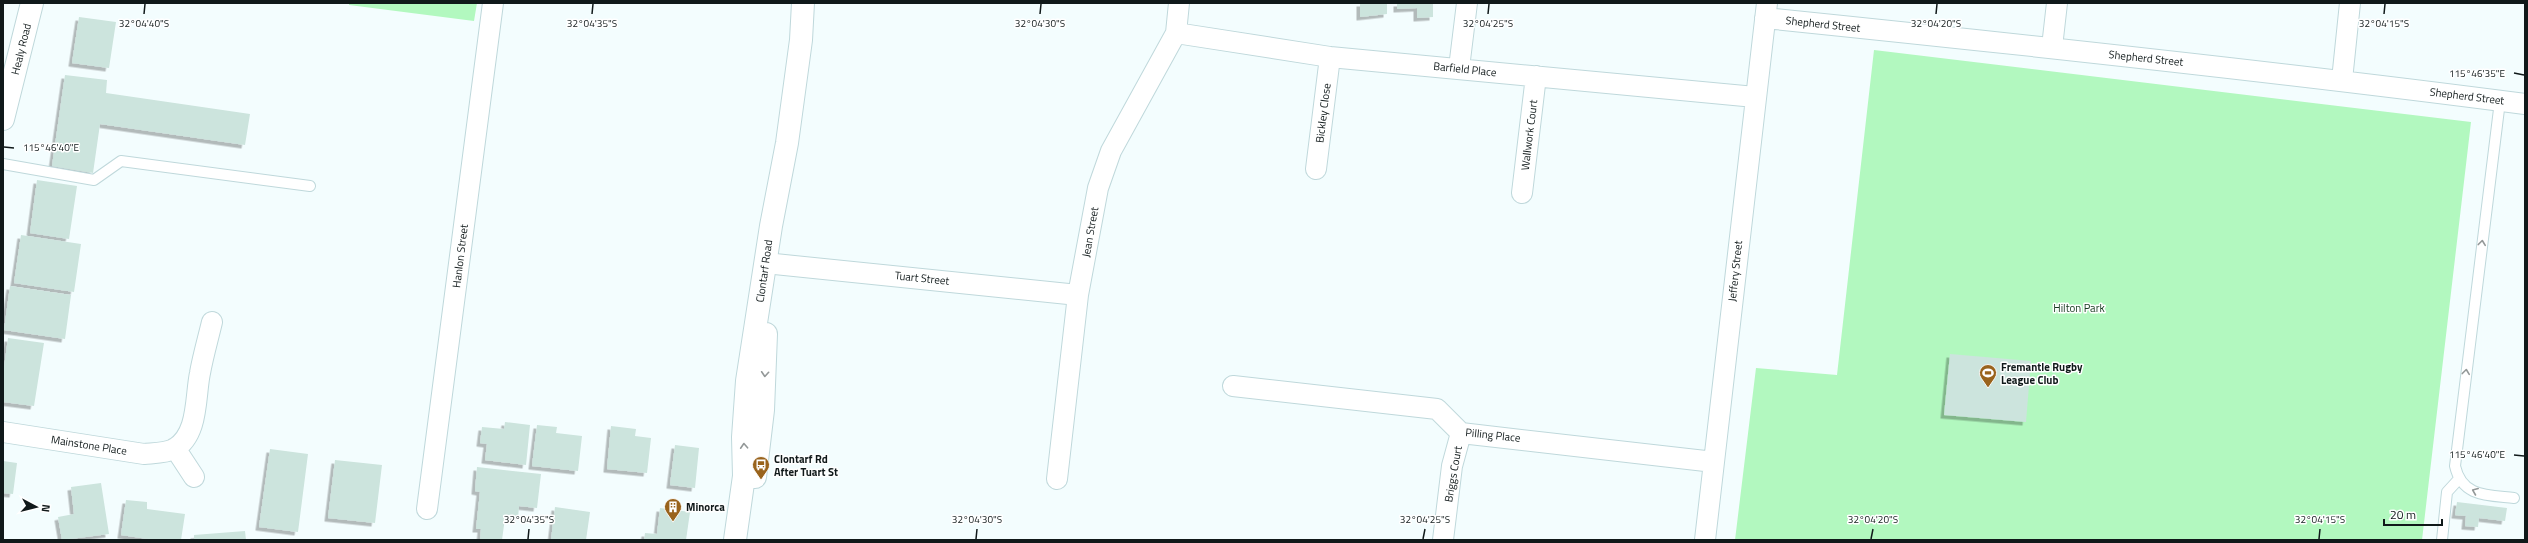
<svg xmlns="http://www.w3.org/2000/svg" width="2528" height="543" viewBox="0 0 2528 543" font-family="'Titillium Web',sans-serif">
	<defs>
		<filter id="shadow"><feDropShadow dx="-3.5" dy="3.5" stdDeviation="0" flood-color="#0004"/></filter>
	</defs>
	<rect width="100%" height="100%" fill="#f3fdfe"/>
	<path fill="#b2f8bf" d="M 349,3 L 477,3 L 474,21 L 349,5 Z
		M 1874,50 L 2471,122 L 2422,540 L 1735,540 L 1756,368 L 1837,375 Z"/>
	<path fill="#cce4dd" filter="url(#shadow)" d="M 1360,3 L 1387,3 L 1387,14 L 1360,17 Z
		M 1397,3 L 1433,3 L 1433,17 L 1417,18 L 1417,8 L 1397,9 Z
		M 79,17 L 116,22 L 109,68 L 72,63 Z
		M 65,75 L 107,80 L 106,93 L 250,114 L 245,145 L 100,124 L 93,173 L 52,166 Z
		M 37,180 L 77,186 L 69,239 L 30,233 Z
		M 21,235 L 81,244 L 74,292 L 14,283 Z
		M 10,286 L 71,295 L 65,339 L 4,330 Z
		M 8,338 L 44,343 L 34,406 L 3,402 L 3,375 Z
		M 1950,354 L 2031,361 L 2026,422 L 1944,415 Z
		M 505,422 L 530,425 L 526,465 L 485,460 L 487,444 L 480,443 L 482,427 L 504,429 Z
		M 537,425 L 557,427 L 556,433 L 582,436 L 578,471 L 532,466 Z
		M 611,426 L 636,429 L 635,436 L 651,438 L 647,473 L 607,469 Z
		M 675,445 L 699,448 L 695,488 L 670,485 Z
		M 270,449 L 308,454 L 298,532 L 259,527 Z
		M 335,460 L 382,465 L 375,523 L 328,518 Z
		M 3,461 L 17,463 L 13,494 L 3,493 Z
		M 477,467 L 541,474 L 537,508 L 519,506 L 518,519 L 505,518 L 502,540 L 480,540 L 481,529 L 476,529 L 480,492 L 475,491 Z
		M 101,483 L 109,534 L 62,540 L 58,517 L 74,514 L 71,487 Z
		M 126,500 L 147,502 L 147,509 L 185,514 L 181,540 L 155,540 L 121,535 Z
		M 2457,502 L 2507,508 L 2505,521 L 2479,518 L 2478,527 L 2465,526 L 2466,516 L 2455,515 Z
		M 555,507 L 590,512 L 586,540 L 551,540 Z
		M 660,508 L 690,512 L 686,540 L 644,540 L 645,533 L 657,534 Z
		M 245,531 L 246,540 L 194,540 L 194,535 Z"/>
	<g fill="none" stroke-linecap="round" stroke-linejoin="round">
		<defs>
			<path id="lane" d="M 2500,101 L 2455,466 C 2462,497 2487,495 2514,498
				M 3,164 L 94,180 L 121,161 L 310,186
				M 2442,540 L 2447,492 L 2458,480"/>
			<path id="street" d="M 1765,18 C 2019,44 2272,71 2525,104
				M 1176,33 L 1330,57 L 1755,97
				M 2052,47 L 2057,3
				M 1459,68 L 1467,3
				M 2342,80 L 2350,3
				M 1316,169 L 1330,57
				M 1522,193 L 1536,76
				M 765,263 L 1078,295
				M 1233,386 L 1437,409 L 1461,433 L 1714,462
				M 3,432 L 144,454 C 154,453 166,453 174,449 C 199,435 195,396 200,373 C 203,356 208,339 212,322
				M 175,448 L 194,477
				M 1057,479 L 1078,295 L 1098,188 L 1111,151 L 1176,33 L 1179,3
				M 427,509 L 493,3
				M 1443,540 L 1452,466 L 1461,433
				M 1705,540 L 1767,3"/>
			<path id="secondary" d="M 3,119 L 32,3
				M 755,477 L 763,410 L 766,334
				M 735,540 L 744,476 L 743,437 L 747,381 L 771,226 L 787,143 L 801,40 L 803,3"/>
		</defs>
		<use href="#lane" stroke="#bfd8db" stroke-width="12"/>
		<use href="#street" stroke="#bfd8db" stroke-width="22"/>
		<use href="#secondary" stroke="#bfd8db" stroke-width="24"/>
		<use href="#lane" stroke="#fff" stroke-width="10"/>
		<use href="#street" stroke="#fff" stroke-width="20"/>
		<use href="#secondary" stroke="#fff" stroke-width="22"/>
	</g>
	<defs><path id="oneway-chevron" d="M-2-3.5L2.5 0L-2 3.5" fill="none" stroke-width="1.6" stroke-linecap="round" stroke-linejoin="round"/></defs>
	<g stroke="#939898">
		<use href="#oneway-chevron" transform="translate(2482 243) rotate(-83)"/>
		<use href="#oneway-chevron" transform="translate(2466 372) rotate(-83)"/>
		<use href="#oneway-chevron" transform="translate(765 374) rotate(94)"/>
		<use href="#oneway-chevron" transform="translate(744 446) rotate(-93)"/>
		<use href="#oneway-chevron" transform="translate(2475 491) rotate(-158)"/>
	</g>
	<path fill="none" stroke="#10191a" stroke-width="1.5" d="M 144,14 L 145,4M 592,14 L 593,4M 1040,14 L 1041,4M 1488,14 L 1489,4M 1936,14 L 1937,4M 2384,14 L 2385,4M 2514,73 L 2524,75M 4,147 L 14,148M 2514,455 L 2524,456M 528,539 L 529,529M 976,539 L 977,529M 1423,539 L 1425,529M 1871,539 L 1873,529M 2319,539 L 2320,529"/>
	<defs>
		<symbol id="stadium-pin" viewBox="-11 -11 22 30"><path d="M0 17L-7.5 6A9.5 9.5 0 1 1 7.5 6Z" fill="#99631c" stroke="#fff"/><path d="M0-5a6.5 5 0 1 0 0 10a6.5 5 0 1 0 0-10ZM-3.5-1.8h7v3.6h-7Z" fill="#fff"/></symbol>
		<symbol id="bus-pin" viewBox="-11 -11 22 30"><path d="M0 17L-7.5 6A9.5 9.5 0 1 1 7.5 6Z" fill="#99631c" stroke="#fff"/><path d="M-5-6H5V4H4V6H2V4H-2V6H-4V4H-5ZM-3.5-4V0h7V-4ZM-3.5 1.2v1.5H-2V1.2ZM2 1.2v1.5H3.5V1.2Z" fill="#fff"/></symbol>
		<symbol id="building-pin" viewBox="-11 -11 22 30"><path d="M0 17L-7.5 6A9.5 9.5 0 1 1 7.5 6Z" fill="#99631c" stroke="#fff"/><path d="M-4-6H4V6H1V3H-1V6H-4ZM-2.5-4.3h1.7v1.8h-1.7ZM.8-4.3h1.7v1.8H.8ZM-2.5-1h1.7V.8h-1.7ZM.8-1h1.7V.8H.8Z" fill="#fff"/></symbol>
	</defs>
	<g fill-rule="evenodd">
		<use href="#stadium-pin" x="1978" y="363" width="20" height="27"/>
		<use href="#bus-pin" x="751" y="455" width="20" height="27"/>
		<use href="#building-pin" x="663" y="497" width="20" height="27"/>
	</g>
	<g text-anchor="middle" stroke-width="3" stroke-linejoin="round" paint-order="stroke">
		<g font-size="11" fill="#10191a" stroke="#fff">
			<text transform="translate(1823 24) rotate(6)" y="4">Shepherd Street</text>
			<text transform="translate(21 49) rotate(-76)" y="4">Healy Road</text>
			<text transform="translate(2146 58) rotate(6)" y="4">Shepherd Street</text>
			<text transform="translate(1465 69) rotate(6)" y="4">Barfield Place</text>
			<text transform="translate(2467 96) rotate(7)" y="4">Shepherd Street</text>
			<text transform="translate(1323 113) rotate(-83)" y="4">Bickley Close</text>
			<text transform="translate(1529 135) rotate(-83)" y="4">Wallwork Court</text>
			<text transform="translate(1090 232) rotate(-80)" y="4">Jean Street</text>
			<text transform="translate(460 256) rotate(-83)" y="4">Hanlon Street</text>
			<text transform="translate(764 271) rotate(-82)" y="4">Clontarf Road</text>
			<text transform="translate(1735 271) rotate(-84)" y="4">Jeffery Street</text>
			<text transform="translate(922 278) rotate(6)" y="4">Tuart Street</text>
			<text transform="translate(1493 435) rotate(6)" y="4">Pilling Place</text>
			<text transform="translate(89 445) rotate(9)" y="4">Mainstone Place</text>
			<text transform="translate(1453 474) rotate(-80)" y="4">Briggs Court</text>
		</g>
		<g font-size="11" fill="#14371d" stroke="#fff">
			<text x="2079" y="312">Hilton Park</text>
		</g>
		<g font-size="11" font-weight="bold" fill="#10191a" stroke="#fff" text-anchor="start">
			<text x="2001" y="371">Fremantle Rugby<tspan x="2001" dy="13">League Club</tspan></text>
			<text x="774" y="463">Clontarf Rd<tspan x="774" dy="13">After Tuart St</tspan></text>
			<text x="686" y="511">Minorca</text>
		</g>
	</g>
	<g font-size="10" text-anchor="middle" fill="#10191a" stroke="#fff" stroke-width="3" stroke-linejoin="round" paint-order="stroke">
		<text x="144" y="27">32°04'40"S</text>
		<text x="592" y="27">32°04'35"S</text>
		<text x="1040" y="27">32°04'30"S</text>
		<text x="1488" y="27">32°04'25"S</text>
		<text x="1936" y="27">32°04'20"S</text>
		<text x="2384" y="27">32°04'15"S</text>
		<text x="2477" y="77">115°46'35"E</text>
		<text x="51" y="151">115°46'40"E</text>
		<text x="2477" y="458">115°46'40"E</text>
		<text x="529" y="523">32°04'35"S</text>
		<text x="977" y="523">32°04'30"S</text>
		<text x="1425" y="523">32°04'25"S</text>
		<text x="1873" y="523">32°04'20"S</text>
		<text x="2320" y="523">32°04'15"S</text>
	</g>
	<rect width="2528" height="543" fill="none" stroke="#10191a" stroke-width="8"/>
	<g transform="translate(36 507) rotate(97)" stroke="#ffffff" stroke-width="3" paint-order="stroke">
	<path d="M0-3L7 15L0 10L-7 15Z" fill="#10191a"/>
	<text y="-6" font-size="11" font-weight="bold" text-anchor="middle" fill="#10191a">N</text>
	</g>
	<path d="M2384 519v6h58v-6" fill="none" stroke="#10191a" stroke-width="2"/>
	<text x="2390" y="519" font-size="12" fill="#10191a" stroke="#ffffff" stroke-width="3" paint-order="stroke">20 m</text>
</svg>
